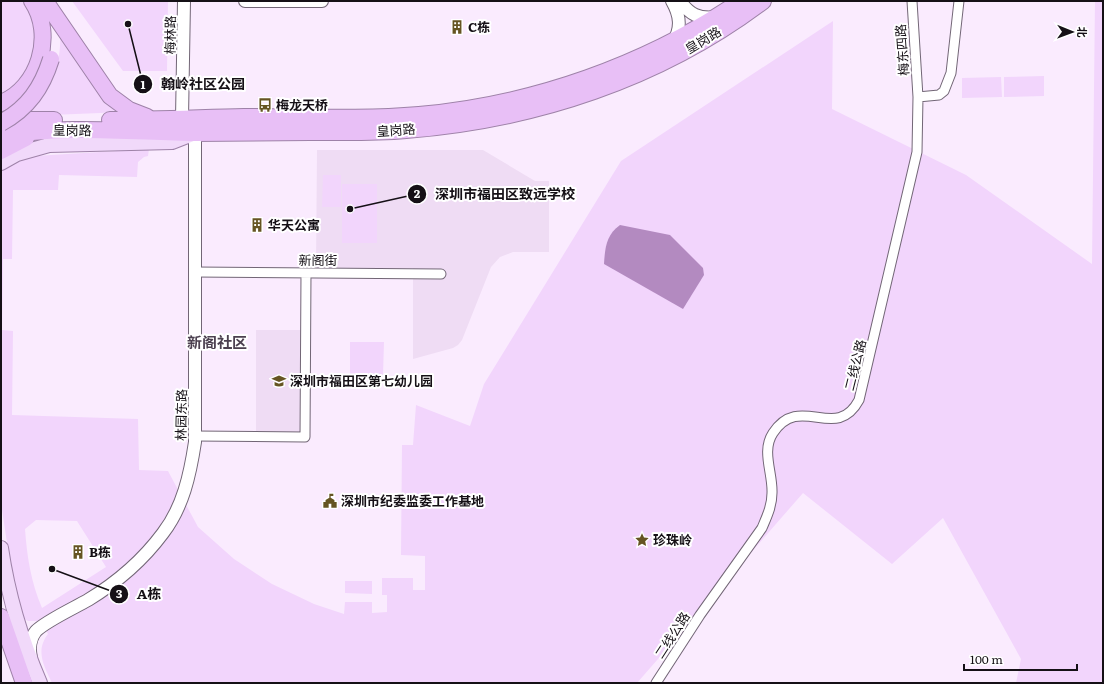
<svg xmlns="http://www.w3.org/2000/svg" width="1104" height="684" viewBox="0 0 1104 684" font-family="Literata,'Noto Sans SC',serif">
	<rect width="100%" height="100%" fill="#faebfe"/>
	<path fill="#efdcf4" d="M 317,150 L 483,150 L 535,181 L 549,181 L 549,252 L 513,252 L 500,257 L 491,267 L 462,340 L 458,345 L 453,348 L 413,359 L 413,268 L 316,268 Z
		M 256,330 L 302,330 L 302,432 L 256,432 Z"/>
	<path fill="#f2d5fc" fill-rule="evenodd" d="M 1,1 L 26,1 L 37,30 L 29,71 L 1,98 Z
		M 72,1 L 168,1 L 167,71 L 123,71 Z
		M 1095,1 L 1103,1 L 1103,683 L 1016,683 L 1021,659 L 943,518 L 892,564 L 803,493 L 637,683 L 52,683 C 44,666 35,651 48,634 L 41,621 L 28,621 L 23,618 L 12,576 L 1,503 L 1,171 L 3,170 L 19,161 L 35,156 L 149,149 L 148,156 L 144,157 L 138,162 L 137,177 L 59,175 L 58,190 L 13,190 L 12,259 L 3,259 L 2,330 L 13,331 L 12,415 L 138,419 L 139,470 L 168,471 L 198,527 L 234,559 L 272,584 L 314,604 L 344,614 L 345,602 L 372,602 L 372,613 L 387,612 L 387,595 L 382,595 L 382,578 L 413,578 L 413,590 L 425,590 L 425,556 L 401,555 L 402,445 L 413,445 L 416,405 L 470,426 L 484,384 L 621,161 L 833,21 L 832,109 L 966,175 L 1092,264 ZM 36,520 L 77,521 L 106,567 L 42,608 C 31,582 27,557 25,529 Z
		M 60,31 L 125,112 L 26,116 C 51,93 62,65 60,31 Z
		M 1044,76 L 1044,96 L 1004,97 L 1004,77 Z
		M 1001,77 L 1002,97 L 962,98 L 962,78 Z
		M 323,175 L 341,175 L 341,207 L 322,207 Z
		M 342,184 L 377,184 L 377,243 L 342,243 Z
		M 350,342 L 384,342 L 383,375 L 350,375 Z
		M 345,581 L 372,581 L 372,594 L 345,593 Z"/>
	<path fill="#b38ac0" d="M 620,225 L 670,235 L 703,268 L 704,275 L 683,309 L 604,264 C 605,248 606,235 620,225 Z"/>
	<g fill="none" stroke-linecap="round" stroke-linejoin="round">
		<defs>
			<path id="street" d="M 918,97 L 939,95 L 944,91 L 951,73 L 959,1
				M 195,272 L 441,274
				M 195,436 L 305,437 L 306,273
				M 656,683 L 700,615 L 762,528 C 767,516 772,506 772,493 C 773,473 761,451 773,433 C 800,392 836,443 859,400 L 917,152 L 918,97 L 912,1"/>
			<path id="secondary" d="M 245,1 L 322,1
				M 672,1 C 680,15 682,28 673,42
				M 680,1 C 690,15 699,19 716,17
				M 182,118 L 184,1
				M 31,658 C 29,649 30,638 36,631 C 46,621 74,608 88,600 C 116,583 143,560 163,533 C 183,507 190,475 195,442 L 195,133"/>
			<path id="primary" d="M 1,163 L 17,154 L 49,145 L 172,142 L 195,133
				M 1,548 C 8,596 21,639 40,683"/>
			<path id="highway" d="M 45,1 L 110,96 L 129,110 L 147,117
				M 1,103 C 39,88 55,35 32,1
				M 1,120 L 54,120
				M 110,120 C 155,120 199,118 244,117 C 302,117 361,120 419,115 C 533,105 646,65 741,1
				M 1,136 C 65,125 130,132 195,133 C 234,133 272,132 310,132 C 342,132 374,133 406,130 C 534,120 660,79 763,1
				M 1,151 L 26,138
				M 1,617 L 24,683"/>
		</defs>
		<use href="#street" stroke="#726676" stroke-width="11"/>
		<use href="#secondary" stroke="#726676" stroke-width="14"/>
		<use href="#primary" stroke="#9e82a8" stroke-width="16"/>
		<use href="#highway" stroke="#9e82a8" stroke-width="18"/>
		<use href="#street" stroke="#fff" stroke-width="9"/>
		<use href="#secondary" stroke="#fff" stroke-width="12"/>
		<use href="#primary" stroke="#f1d9fa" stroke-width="14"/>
		<use href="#highway" stroke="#e8bff6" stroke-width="16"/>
		<defs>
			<path id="highway-bridge" d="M 1,123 C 28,108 42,88 51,59"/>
		</defs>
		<use href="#highway-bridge" stroke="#9e82a8" stroke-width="18" stroke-linecap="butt"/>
		<use href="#highway-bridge" stroke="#e8bff6" stroke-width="16"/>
	</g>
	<defs>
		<symbol id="building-bare" viewBox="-9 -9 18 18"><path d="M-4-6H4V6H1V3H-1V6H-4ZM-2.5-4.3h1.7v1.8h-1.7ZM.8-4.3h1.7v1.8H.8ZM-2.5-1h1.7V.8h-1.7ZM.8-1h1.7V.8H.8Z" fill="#655422" stroke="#fff" stroke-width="2.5" paint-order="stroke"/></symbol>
		<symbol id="bus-bare" viewBox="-9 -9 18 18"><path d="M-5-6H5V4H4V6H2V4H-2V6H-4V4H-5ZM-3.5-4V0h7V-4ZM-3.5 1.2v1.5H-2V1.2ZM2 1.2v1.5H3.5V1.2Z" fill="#655422" stroke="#fff" stroke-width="2.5" paint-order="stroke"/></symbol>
		<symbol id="school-bare" viewBox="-9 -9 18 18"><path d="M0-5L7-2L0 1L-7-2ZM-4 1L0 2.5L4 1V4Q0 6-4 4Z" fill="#655422" stroke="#fff" stroke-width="2.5" paint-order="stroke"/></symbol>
		<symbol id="civic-bare" viewBox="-9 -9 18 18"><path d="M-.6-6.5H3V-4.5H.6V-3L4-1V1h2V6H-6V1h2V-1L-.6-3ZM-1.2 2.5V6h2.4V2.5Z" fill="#655422" stroke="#fff" stroke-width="2.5" paint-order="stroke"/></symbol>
		<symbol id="sight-bare" viewBox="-9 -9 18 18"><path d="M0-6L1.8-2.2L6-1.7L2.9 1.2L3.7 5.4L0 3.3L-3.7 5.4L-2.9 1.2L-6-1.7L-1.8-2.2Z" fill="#655422" stroke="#fff" stroke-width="2.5" paint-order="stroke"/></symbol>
	</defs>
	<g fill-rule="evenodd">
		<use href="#building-bare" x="447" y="17" width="20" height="20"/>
		<use href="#bus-bare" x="255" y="95" width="20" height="20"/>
		<use href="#building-bare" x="247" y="215" width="20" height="20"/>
		<use href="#school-bare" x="269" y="371" width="20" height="20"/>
		<use href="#civic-bare" x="320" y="491" width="20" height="20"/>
		<use href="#sight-bare" x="632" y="530" width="20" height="20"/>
		<use href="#building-bare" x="68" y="542" width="20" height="20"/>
	</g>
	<g text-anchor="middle" stroke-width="4" stroke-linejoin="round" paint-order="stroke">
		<g font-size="13" font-weight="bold" fill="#151016" stroke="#fff" text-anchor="start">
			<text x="468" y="32">C栋</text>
			<text x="276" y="110">梅龙天桥</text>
			<text x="268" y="230">华天公寓</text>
			<text x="290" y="386">深圳市福田区第七幼儿园</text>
			<text x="341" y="506">深圳市纪委监委工作基地</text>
			<text x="653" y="545">珍珠岭</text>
			<text x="89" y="557">B栋</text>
		</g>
		<g font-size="13" fill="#151016" stroke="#fff">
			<text transform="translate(170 35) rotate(-89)" y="5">梅林路</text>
			<text transform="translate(703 40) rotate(-31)" y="5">皇岗路</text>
			<text transform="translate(902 50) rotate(-94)" y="5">梅东四路</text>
			<text transform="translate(72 130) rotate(1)" y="5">皇岗路</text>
			<text transform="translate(396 130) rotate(-4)" y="5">皇岗路</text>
			<text x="318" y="265">新阁街</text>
			<text transform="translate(855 365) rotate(-76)" y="5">二线公路</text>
			<text transform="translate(181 415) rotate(-89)" y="5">林园东路</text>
			<text transform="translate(672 635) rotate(-57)" y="5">二线公路</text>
		</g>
		<g font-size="15" font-weight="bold" fill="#4c4050" stroke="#fff">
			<text x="217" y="348">新阁社区</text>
		</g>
	</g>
	<path fill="none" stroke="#151016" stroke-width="1.5" d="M128 24L143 84M350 209L417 194M52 569L119 594"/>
	<g fill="#151016" stroke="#fff" stroke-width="1.5">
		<circle cx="128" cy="24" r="4"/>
		<circle cx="350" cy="209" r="4"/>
		<circle cx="52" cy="569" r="4"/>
		<circle cx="143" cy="84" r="10"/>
		<circle cx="417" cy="194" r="10"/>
		<circle cx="119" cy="594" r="10"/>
	</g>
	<g font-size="12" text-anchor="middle" font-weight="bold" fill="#fff">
		<text x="143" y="89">1</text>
		<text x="417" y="198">2</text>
		<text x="119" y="598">3</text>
	</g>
	<g font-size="14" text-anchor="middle" font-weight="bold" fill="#151016" stroke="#fff" stroke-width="4" stroke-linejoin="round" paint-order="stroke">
		<text x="203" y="89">翰岭社区公园</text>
		<text x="505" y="199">深圳市福田区致远学校</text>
		<text x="149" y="599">A栋</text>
	</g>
	<rect width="1104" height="684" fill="none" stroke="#151016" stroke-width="4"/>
	<g transform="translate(1072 32) rotate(91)" stroke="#ffffff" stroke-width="3" paint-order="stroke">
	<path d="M0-3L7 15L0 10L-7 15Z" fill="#151016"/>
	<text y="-6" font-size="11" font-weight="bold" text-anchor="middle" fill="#151016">北</text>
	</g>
	<path d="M964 664v6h113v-6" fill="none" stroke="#151016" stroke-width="2"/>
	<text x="970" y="664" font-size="12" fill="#151016" stroke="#ffffff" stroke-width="3" paint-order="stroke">100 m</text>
</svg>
